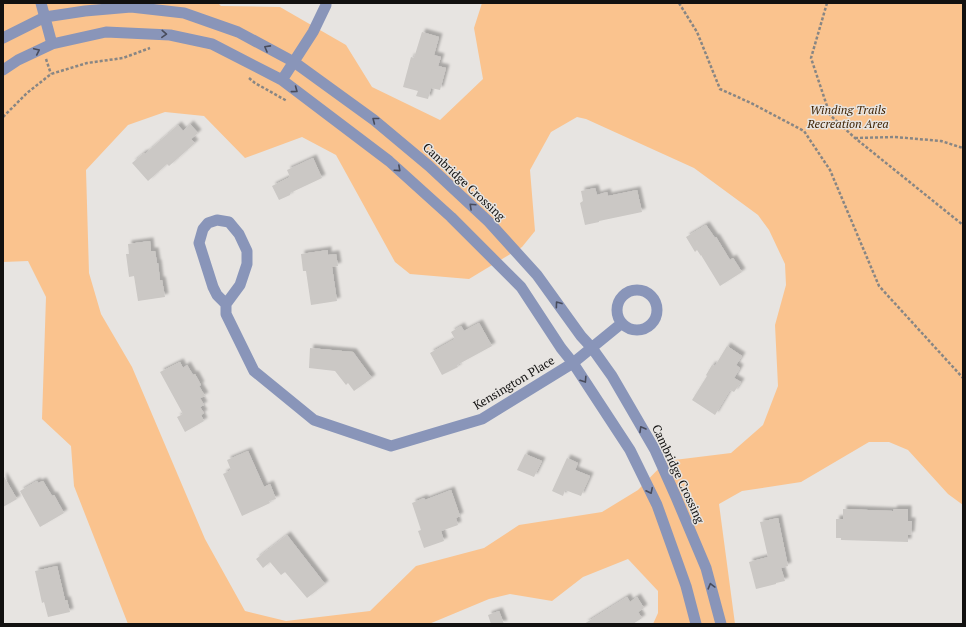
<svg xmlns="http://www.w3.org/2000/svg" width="966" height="627" viewBox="0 0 966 627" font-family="'PT Serif',serif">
	<defs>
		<filter id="shadow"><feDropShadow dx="3.5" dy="-3.5" stdDeviation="1" flood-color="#0004"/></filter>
	</defs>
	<rect width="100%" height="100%" fill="#e7e4e1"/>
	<path fill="#fac38e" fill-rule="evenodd" d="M 3,3 L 218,3 L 221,6 L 280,7 L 346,45 L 372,87 L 440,120 L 483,79 L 474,28 L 482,3 L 963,3 L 963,505 L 948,494 L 908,450 L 889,442 L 869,442 L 801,482 L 742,491 L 719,504 L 735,624 L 653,624 L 658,613 L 658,591 L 628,559 L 583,577 L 552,601 L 510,594 L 489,599 L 429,624 L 128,624 L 74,486 L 71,446 L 42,419 L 46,297 L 28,261 L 3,262 ZM 165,112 L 204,116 L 245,158 L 302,137 L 336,155 L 395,262 L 410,274 L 469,279 L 522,247 L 535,231 L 530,170 L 551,132 L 577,117 L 586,119 L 694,168 L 758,215 L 769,230 L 785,264 L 786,285 L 775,325 L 778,386 L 763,425 L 731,453 L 666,461 L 638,490 L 602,512 L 519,525 L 484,548 L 416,566 L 370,611 L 286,621 L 245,611 L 205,539 L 132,367 L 101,314 L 89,273 L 86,170 L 128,125 Z"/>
	<path fill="#cbc8c5" filter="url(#shadow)" d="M 422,32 L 439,37 L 434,55 L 441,57 L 438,66 L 446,68 L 440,90 L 431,88 L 428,99 L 416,96 L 418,91 L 403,87 L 411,57 L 414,58 Z
		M 190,124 L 198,133 L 191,139 L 195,143 L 169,166 L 167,164 L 148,181 L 132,163 L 144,153 L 145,154 L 178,125 L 183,131 Z
		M 313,158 L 322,178 L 290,193 L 290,195 L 279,200 L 272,186 L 290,177 L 287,170 Z
		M 595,188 L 597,195 L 607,192 L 608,196 L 637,190 L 642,212 L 599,221 L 599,222 L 585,225 L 580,203 L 583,201 L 581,191 Z
		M 706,225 L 715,238 L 716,237 L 730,260 L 733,258 L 742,272 L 720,286 L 701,255 L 701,256 L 697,250 L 695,252 L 686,237 Z
		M 150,241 L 151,251 L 155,251 L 157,263 L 158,263 L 160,280 L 162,280 L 165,297 L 138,301 L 134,276 L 129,277 L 126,254 L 129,254 L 128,244 Z
		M 328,250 L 328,255 L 336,254 L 338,266 L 332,267 L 337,301 L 311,305 L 306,271 L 303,271 L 301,254 Z
		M 479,323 L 492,346 L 457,365 L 458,367 L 442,375 L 430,353 L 455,339 L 451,332 L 461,326 L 464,331 Z
		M 727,346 L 742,356 L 736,365 L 740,368 L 734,378 L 741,382 L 734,392 L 730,390 L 715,415 L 692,400 L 707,376 L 706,375 L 712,365 L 715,366 Z
		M 310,348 L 353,352 L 372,378 L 354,391 L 348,383 L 346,385 L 335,371 L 309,368 Z
		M 180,362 L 183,368 L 187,365 L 193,375 L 195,374 L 201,385 L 199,386 L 205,396 L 200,398 L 204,405 L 200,407 L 204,413 L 201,415 L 204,421 L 185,432 L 177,417 L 183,414 L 160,372 Z
		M 248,451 L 264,487 L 270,484 L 276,499 L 269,501 L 270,503 L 242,516 L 223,474 L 231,470 L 227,460 Z
		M 525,454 L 542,461 L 534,477 L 517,470 Z
		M 567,458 L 578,463 L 575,470 L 590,476 L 581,496 L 565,490 L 563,496 L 552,491 Z
		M 3,475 L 17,499 L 3,507 Z
		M 37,481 L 38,483 L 43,481 L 52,496 L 54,495 L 64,513 L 40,527 L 20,491 Z
		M 451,490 L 460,516 L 456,518 L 458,525 L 441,531 L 444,541 L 424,548 L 418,531 L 421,530 L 412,503 L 424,498 L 425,500 Z
		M 843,509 L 893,511 L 894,509 L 908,509 L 908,521 L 912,521 L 911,535 L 908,535 L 908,542 L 841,540 L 841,538 L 836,538 L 836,519 L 843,519 Z
		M 778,518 L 788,566 L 781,568 L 785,581 L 776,583 L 776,584 L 756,589 L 749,562 L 768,557 L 760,522 Z
		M 287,535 L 325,584 L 307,598 L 285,572 L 281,575 L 270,562 L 263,568 L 256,559 Z
		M 57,566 L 65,600 L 67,600 L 70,612 L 48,617 L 44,602 L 42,603 L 35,571 Z
		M 627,597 L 630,602 L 637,597 L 644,608 L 638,612 L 642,618 L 633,624 L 584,624 Z
		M 499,611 L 504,624 L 491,624 L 488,615 Z"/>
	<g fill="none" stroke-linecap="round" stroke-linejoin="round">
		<path stroke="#888684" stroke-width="2.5" stroke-dasharray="3 2" stroke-linecap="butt" d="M 679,3 L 697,32 L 720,89 L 751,103 L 804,131 L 830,170 L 879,286 L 963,378
			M 827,3 L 811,58 L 830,115 L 855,138 L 963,225
			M 46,59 L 51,74
			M 249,78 L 255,83 L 287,101
			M 3,117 L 27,93 L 51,74 L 87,63 L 123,58 L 150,48
			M 855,138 L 895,137 L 941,141 L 963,148"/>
		<path stroke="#8995b9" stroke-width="11" d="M 41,3 L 52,44
			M 3,38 L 45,17 L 85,11 L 131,7 L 184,13 L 238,32 L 294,62 L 374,120 L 429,166 L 489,222 L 537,275 L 581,336 L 592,348 L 612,376 L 655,450 L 676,497 L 706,568 L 721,624
			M 3,70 L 18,60 L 52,44 L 106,32 L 170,35 L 212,44 L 282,80 L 389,161 L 451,217 L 521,287 L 561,348 L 573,363 L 630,450 L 657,505 L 686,586 L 696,624
			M 282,80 L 313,32 L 326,5 L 326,3
			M617 310a20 20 0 1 1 40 0a20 20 0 1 1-40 0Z
			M 226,304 L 217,295 L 213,287 L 199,243 L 203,229 L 208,223 L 217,220 L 229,222 L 239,234 L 247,251 L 247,264 L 240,285 L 226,304 L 226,314 L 254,371 L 314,420 L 391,446 L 482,419 L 573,363 L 622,323"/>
	</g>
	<defs><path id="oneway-chevron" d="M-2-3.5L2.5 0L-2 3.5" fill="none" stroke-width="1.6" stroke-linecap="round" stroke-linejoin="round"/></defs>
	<g stroke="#484c5c">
		<use href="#oneway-chevron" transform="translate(164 34) rotate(3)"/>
		<use href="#oneway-chevron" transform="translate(267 48) rotate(-151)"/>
		<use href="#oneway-chevron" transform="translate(37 51) rotate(-25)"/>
		<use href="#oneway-chevron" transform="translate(295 90) rotate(37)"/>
		<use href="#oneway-chevron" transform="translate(375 120) rotate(-142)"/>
		<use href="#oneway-chevron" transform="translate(398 169) rotate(42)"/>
		<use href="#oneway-chevron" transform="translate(472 206) rotate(-137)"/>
		<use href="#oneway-chevron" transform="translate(558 304) rotate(-126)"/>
		<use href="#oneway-chevron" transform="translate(584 380) rotate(57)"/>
		<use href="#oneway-chevron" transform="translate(642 429) rotate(-120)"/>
		<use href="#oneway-chevron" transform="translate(650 491) rotate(64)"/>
		<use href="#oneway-chevron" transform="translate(711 586) rotate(-105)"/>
	</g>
	<g text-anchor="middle" stroke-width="3" stroke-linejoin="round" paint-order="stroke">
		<g font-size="12" font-style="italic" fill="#402404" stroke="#e7e4e1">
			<text x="848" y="114">Winding Trails<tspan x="848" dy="14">Recreation Area</tspan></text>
		</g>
		<g font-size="12" fill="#121110" stroke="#e7e4e1">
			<text transform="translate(464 182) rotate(43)" y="4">Cambridge Crossing</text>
			<text transform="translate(514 383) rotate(-31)" y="4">Kensington Place</text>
			<text transform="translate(678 474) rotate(65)" y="4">Cambridge Crossing</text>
		</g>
	</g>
	<rect width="966" height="627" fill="none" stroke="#121110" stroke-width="8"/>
</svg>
